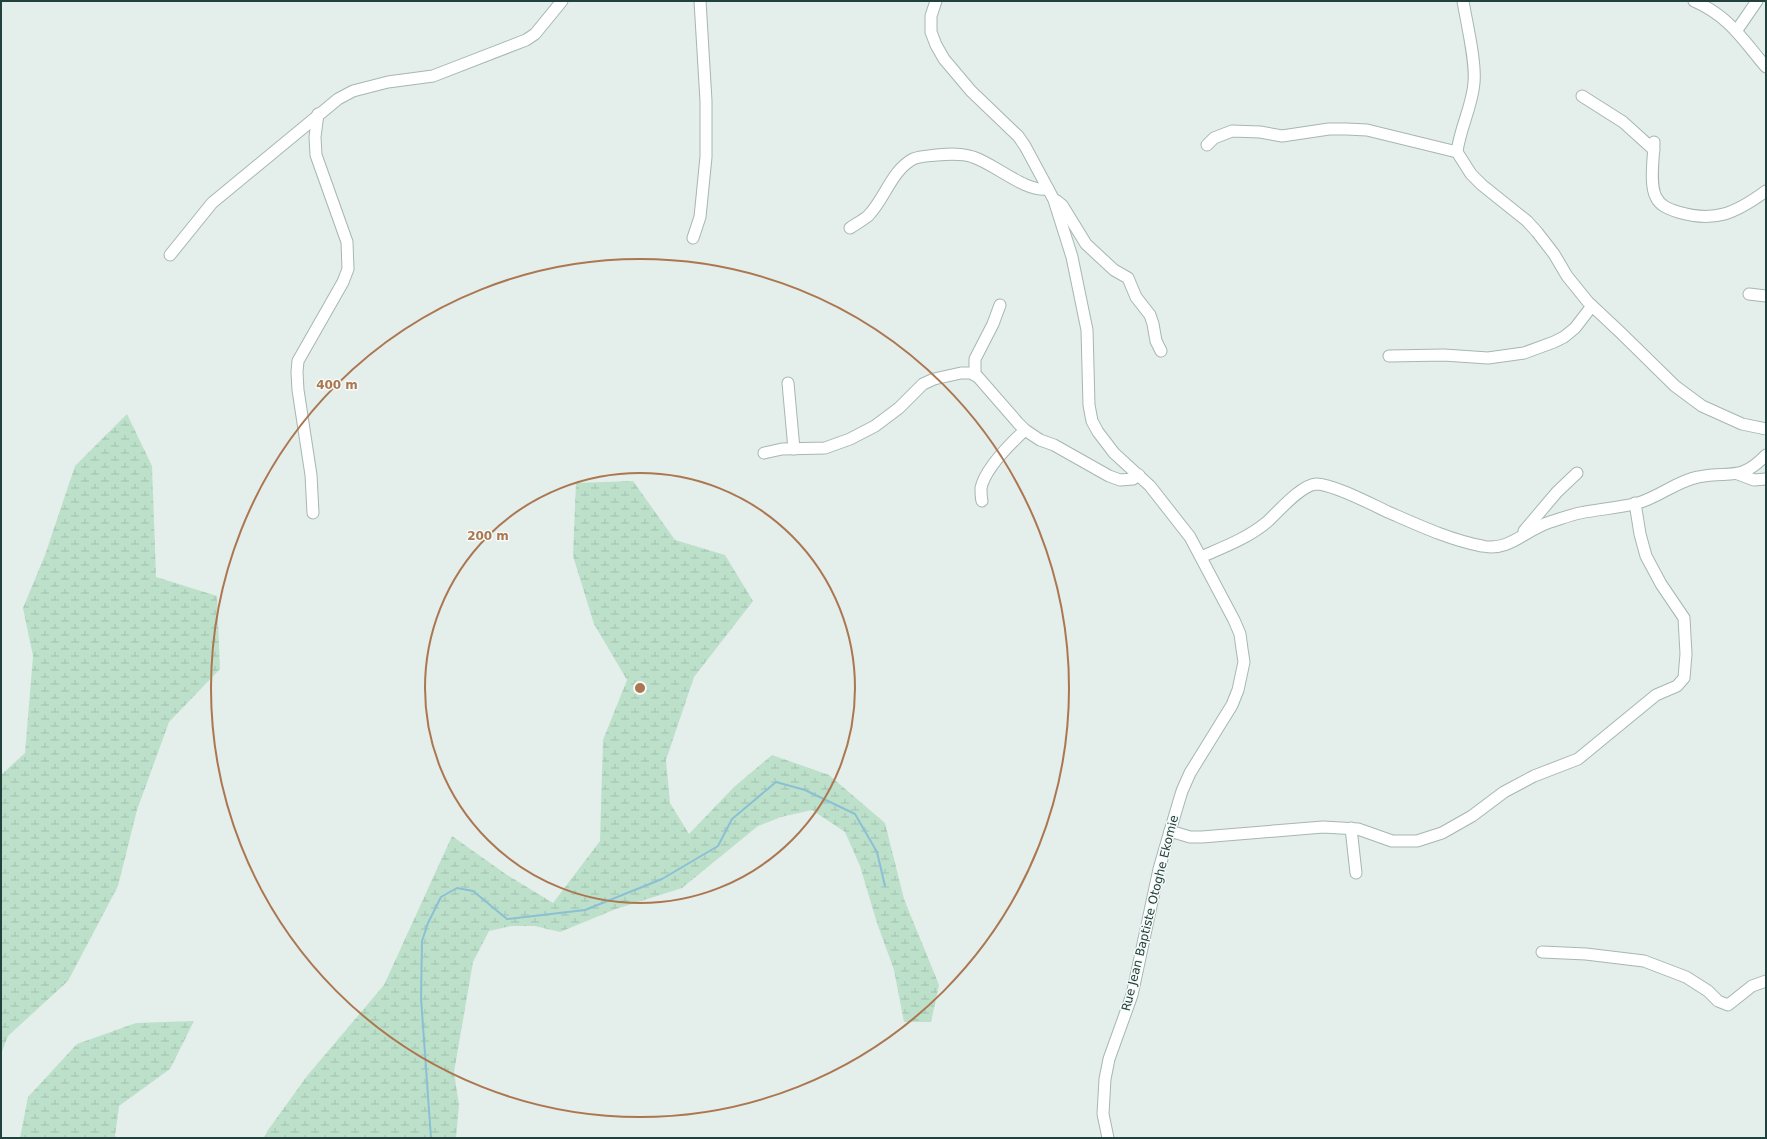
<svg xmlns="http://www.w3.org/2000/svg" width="1767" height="1139" font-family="'DejaVu Sans',sans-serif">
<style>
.wetland{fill:url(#wetland-marsh)}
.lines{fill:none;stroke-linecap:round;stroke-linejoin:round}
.stream{stroke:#8bc0d4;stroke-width:2}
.minor-casing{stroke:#a6b7b3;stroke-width:13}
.minor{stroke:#fff;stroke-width:11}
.ring{fill:none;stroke:#ac7750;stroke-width:2}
.labels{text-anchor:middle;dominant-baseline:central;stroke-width:3;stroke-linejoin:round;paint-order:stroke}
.street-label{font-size:12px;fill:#23413c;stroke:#f5faf8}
.centre{fill:#ac7750;stroke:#f5faf8;stroke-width:2}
.ring-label{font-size:12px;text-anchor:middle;font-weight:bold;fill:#ac7750;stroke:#f5faf8;stroke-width:3;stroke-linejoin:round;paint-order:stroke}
</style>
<defs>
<pattern id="wetland-marsh" width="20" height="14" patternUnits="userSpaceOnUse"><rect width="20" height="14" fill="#bde0cb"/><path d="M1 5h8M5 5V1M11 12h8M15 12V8" fill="none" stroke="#a2c1af"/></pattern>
</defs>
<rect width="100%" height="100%" fill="#e4eeeb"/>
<!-- wetland -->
<g class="wetland">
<path d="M 127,414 L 152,466 L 156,577 L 217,596 L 220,669 L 169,722 L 137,810 L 118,886 L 68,981 L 8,1036 L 1,1054 L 1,775 L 25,753 L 33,656 L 23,608 L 45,555 L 75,466 Z"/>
<path d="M 633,481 L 675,540 L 725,555 L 753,601 L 694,677 L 666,760 L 670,803 L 689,834 L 734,787 L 772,755 L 829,775 L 885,823 L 904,899 L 939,985 L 931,1022 L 904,1022 L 894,970 L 877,923 L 860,866 L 845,832 L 812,810 L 781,817 L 758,826 L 682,888 L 616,909 L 560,932 L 535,926 L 511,926 L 489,931 L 473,962 L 454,1072 L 459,1105 L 456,1138 L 264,1138 L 268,1130 L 307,1076 L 384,985 L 452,836 L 507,875 L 553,903 L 600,841 L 603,740 L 627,680 L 594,624 L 573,556 L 576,483 Z"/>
<path d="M 194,1021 L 170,1069 L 119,1106 L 115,1136 L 118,1138 L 20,1138 L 28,1097 L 77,1044 L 136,1023 Z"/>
</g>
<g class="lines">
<!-- stream -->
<path class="stream" d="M 431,1138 L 421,998 L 422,941 L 428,923 L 441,897 L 457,888 L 473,891 L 507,919 L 585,910 L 662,879 L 718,846 L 732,819 L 776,782 L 805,790 L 855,814 L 877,852 L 885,886"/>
<!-- minor casing -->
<g class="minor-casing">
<g id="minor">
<path d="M 936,1 L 931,16 L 931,32 L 936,45 L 944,59 L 971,91 L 1018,136 L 1025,146 L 1054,200 L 1072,257 L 1087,330 L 1089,405 L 1092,421 L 1098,432 L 1114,453 L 1150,486 L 1190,537 L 1234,620 L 1240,634 L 1242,649 L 1244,662 L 1238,690 L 1232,705 L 1190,773 L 1182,791 L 1170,831 L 1159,869 L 1132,995 L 1109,1059 L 1105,1079 L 1103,1114 L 1108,1138"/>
<path d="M 1463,1 C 1467,25 1476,61 1474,83 C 1472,107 1460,128 1457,152 L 1471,174 L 1482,185 L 1527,221 L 1537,232 L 1554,254 L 1567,276 L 1588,302 L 1621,333 L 1675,386 L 1702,406 L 1742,424 L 1766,429"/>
<path d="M 1694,1 C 1729,16 1743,40 1766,67"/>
<path d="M 1737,30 L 1757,1"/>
<path d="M 1582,96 L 1623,122 L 1654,150"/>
<path d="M 1654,142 C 1654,156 1649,184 1656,197 C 1660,206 1669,209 1678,212 C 1715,223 1736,213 1766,191"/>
<path d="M 1207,145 L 1214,138 L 1232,131 L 1260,132 L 1282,136 L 1329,129 L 1346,129 L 1367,130 L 1457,152"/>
<path d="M 1057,201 L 1062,205 L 1086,244 L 1114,270 L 1128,278 L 1136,297 L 1150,315 L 1153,324 L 1156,341 L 1161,351"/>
<path d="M 850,228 C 856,224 863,220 868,216 C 885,199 891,171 913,159 C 920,156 929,156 937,155 C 949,154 962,153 973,157 C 995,164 1026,193 1048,189"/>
<path d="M 693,238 L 700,217 L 706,157 L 706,101 L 700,1"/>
<path d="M 170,255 L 212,203 L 338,99 L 353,91 L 388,82 L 433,76 L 526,40 L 535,34 L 562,1"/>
<path d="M 1749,294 L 1766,296"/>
<path d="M 1389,356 L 1444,355 L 1488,358 L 1524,353 L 1554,342 L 1564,337 L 1575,328 L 1592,306"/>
<path d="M 975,375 L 975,359 L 993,324 L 1000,305"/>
<path d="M 788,383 L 794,449"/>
<path d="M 764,453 L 782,449 L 825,448 L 850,439 L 875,426 L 899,408 L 923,384 L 934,379 L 961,373 L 971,373 L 978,377 L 1018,423 L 1025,430 L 1040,440 L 1054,445 L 1109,476 L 1120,480 L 1133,479 L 1139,475"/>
<path d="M 1738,474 L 1754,480 L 1766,479"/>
<path d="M 982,501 C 981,497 981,492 981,488 C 985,469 1011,443 1025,430"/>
<path d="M 313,513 L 311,475 L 298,390 L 297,372 L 298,361 L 343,282 L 348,269 L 347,242 L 316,155 L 315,137 L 318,114"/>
<path d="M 1524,531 L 1557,492 L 1577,473"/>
<path d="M 1201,557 C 1224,547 1248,538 1267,522 C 1278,512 1301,485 1316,484 C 1333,484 1371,504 1388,512 C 1418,525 1450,540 1482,546 C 1509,552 1525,530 1550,522 C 1560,519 1570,515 1580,513 C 1599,509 1619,508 1638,503 C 1659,497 1677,481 1698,477 C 1730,470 1739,483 1766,455"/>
<path d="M 1351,828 L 1356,873"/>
<path d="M 1170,831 L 1190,837 L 1202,837 L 1323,827 L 1358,829 L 1392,841 L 1417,841 L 1442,833 L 1472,816 L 1504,792 L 1534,776 L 1578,759 L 1656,695 L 1677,686 L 1684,678 L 1686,654 L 1684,618 L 1661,584 L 1646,556 L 1640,534 L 1635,503"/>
<path d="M 1542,952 L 1586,954 L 1644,961 L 1686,977 L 1708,991 L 1718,1001 L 1728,1005 L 1752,986 L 1766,981"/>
</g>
</g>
<!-- minor -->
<use href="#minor" class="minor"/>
</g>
<!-- distance rings -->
<g class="ring">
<circle cx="640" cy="688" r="215"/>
<circle cx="640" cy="688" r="429"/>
</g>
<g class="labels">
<!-- street labels -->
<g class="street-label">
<text transform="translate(1150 913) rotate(-76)">Rue Jean Baptiste Otoghe Ekomie</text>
</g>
</g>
<circle cx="640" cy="688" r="6" class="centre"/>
<g class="ring-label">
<text x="337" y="389">400 m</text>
<text x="488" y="540">200 m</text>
</g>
<!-- border -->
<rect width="1767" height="1139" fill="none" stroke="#23413c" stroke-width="4"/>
</svg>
